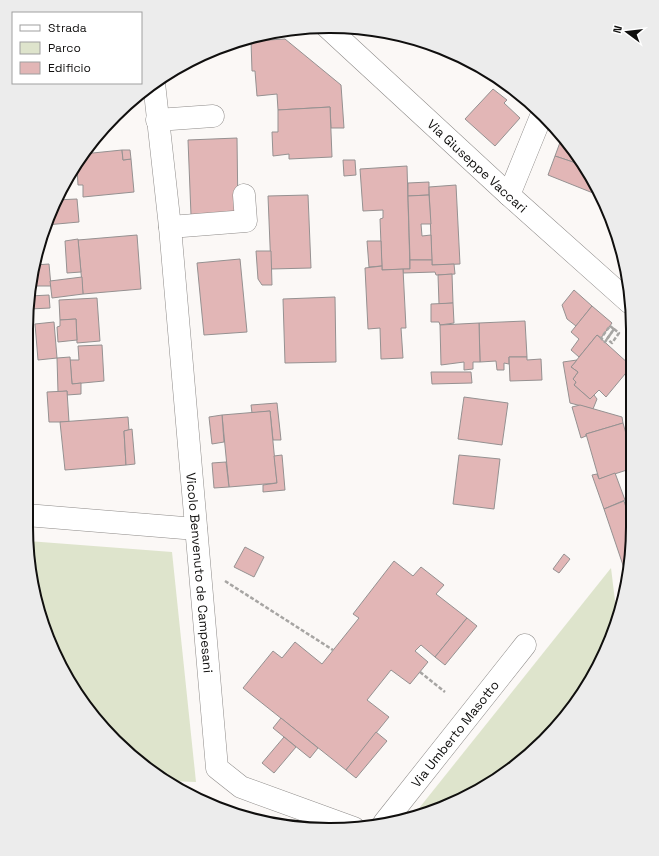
<svg xmlns="http://www.w3.org/2000/svg" width="659" height="856" font-family="'Space Grotesk',sans-serif">
<style>
.green{fill:#dee4cc}
.building{fill:#e2b6b6;stroke:#959191}
.lines{fill:none;stroke-linecap:round;stroke-linejoin:round}
.minor-casing{stroke:#8e8b89;stroke-width:23}
.major-casing{stroke:#8e8b89;stroke-width:23}
.path{stroke:#a7a5a3;stroke-width:2.5;stroke-dasharray:4 2;stroke-linecap:butt}
.minor{stroke:#fff;stroke-width:22}
.major{stroke:#fff;stroke-width:22}
.labels{text-anchor:middle;dominant-baseline:central;stroke-width:3;stroke-linejoin:round;paint-order:stroke}
.street-label{font-size:13px;fill:#100f0e;stroke:#fff}
.rim{fill:none;stroke:#100f0e;stroke-width:2}
</style>
<rect width="100%" height="100%" fill="#fbf8f6"/>
<!-- green -->
<g class="green">
<path d="M 28,541 L 172,552 L 196,782 L 167,781 L 115,741 L 67,678 L 36,605 Z"/>
<path d="M 611,568 L 617,617 L 610,642 L 582,695 L 544,741 L 498,779 L 427,814 L 412,817 Z"/>
</g>
<!-- building -->
<g class="building">
<path d="M 285,39 L 341,85 L 344,128 L 331,128 L 330,107 L 278,110 L 277,94 L 257,96 L 255,71 L 252,71 L 251,41 Z"/>
<path d="M 493,89 L 507,100 L 504,103 L 520,118 L 495,146 L 465,119 Z"/>
<path d="M 330,107 L 332,157 L 289,159 L 289,154 L 273,156 L 272,132 L 278,132 L 278,110 Z"/>
<path d="M 562,137 L 582,161 L 585,166 L 555,156 Z"/>
<path d="M 237,138 L 238,215 L 191,215 L 188,140 Z"/>
<path d="M 122,150 L 123,160 L 131,159 L 134,192 L 83,197 L 83,185 L 78,185 L 77,168 L 81,168 L 81,158 L 83,154 Z"/>
<path d="M 122,150 L 130,150 L 131,159 L 123,160 Z"/>
<path d="M 555,156 L 585,166 L 598,195 L 548,175 Z"/>
<path d="M 343,160 L 355,160 L 356,175 L 344,176 Z"/>
<path d="M 407,166 L 410,269 L 382,270 L 380,219 L 383,218 L 383,210 L 363,211 L 360,169 Z"/>
<path d="M 429,182 L 429,195 L 408,196 L 408,183 Z"/>
<path d="M 456,185 L 460,264 L 432,265 L 429,187 Z"/>
<path d="M 308,195 L 311,268 L 271,269 L 268,196 Z"/>
<path d="M 429,195 L 431,224 L 421,224 L 422,236 L 431,235 L 432,260 L 410,260 L 408,196 Z"/>
<path d="M 77,199 L 79,222 L 46,225 L 55,200 Z"/>
<path d="M 137,235 L 141,289 L 83,294 L 78,240 Z"/>
<path d="M 78,239 L 81,272 L 67,273 L 65,241 Z"/>
<path d="M 367,241 L 381,241 L 382,266 L 369,267 Z"/>
<path d="M 256,251 L 271,251 L 272,285 L 262,285 L 258,279 Z"/>
<path d="M 240,259 L 247,332 L 204,335 L 197,263 Z"/>
<path d="M 410,260 L 432,260 L 432,265 L 454,264 L 455,274 L 436,275 L 435,272 L 403,273 L 403,269 L 410,269 Z"/>
<path d="M 49,264 L 51,286 L 36,286 L 35,265 Z"/>
<path d="M 382,266 L 382,270 L 403,269 L 406,328 L 401,328 L 403,358 L 381,359 L 380,328 L 368,329 L 365,268 Z"/>
<path d="M 452,274 L 453,303 L 439,304 L 438,275 Z"/>
<path d="M 82,277 L 83,294 L 52,298 L 50,281 Z"/>
<path d="M 574,290 L 592,306 L 576,326 L 567,319 L 562,305 Z"/>
<path d="M 49,295 L 50,308 L 30,309 L 30,296 Z"/>
<path d="M 335,297 L 336,362 L 285,363 L 283,299 Z"/>
<path d="M 97,298 L 100,341 L 77,343 L 76,319 L 60,320 L 59,300 Z"/>
<path d="M 28,301 L 30,301 L 30,329 L 27,329 Z"/>
<path d="M 453,303 L 454,323 L 440,325 L 439,322 L 431,322 L 431,304 Z"/>
<path d="M 592,306 L 612,323 L 601,338 L 597,335 L 579,357 L 571,350 L 579,339 L 571,332 Z"/>
<path d="M 76,319 L 77,340 L 58,342 L 57,327 L 60,326 L 60,320 Z"/>
<path d="M 525,321 L 527,357 L 509,357 L 509,364 L 504,363 L 504,370 L 497,370 L 496,361 L 480,362 L 479,323 Z"/>
<path d="M 54,322 L 57,358 L 38,360 L 35,324 Z"/>
<path d="M 479,323 L 480,362 L 473,362 L 473,369 L 464,370 L 464,362 L 441,365 L 440,325 Z"/>
<path d="M 597,335 L 630,365 L 630,368 L 606,397 L 599,390 L 590,399 L 574,385 L 576,382 L 573,379 L 578,372 L 571,367 Z"/>
<path d="M 102,345 L 104,381 L 72,384 L 70,360 L 79,360 L 78,346 Z"/>
<path d="M 70,357 L 72,384 L 81,383 L 81,394 L 67,395 L 67,391 L 58,392 L 57,358 Z"/>
<path d="M 509,357 L 527,357 L 527,360 L 541,359 L 542,380 L 510,381 Z"/>
<path d="M 577,360 L 571,367 L 578,372 L 573,379 L 576,382 L 574,385 L 590,399 L 594,395 L 597,399 L 593,409 L 570,403 L 563,362 Z"/>
<path d="M 431,372 L 471,372 L 472,383 L 432,384 Z"/>
<path d="M 67,391 L 69,422 L 49,422 L 47,392 Z"/>
<path d="M 464,397 L 508,403 L 502,445 L 458,439 Z"/>
<path d="M 277,403 L 281,440 L 273,440 L 270,411 L 252,413 L 251,405 Z"/>
<path d="M 29,405 L 31,493 L 26,493 L 26,406 Z"/>
<path d="M 580,405 L 622,417 L 623,423 L 586,434 L 586,436 L 581,438 L 572,407 Z"/>
<path d="M 270,411 L 277,483 L 229,487 L 222,415 Z"/>
<path d="M 222,415 L 224,442 L 212,444 L 209,417 Z"/>
<path d="M 128,417 L 129,430 L 124,431 L 126,465 L 65,470 L 60,422 Z"/>
<path d="M 623,423 L 630,448 L 630,469 L 599,479 L 586,434 Z"/>
<path d="M 132,429 L 135,464 L 126,465 L 124,431 Z"/>
<path d="M 282,455 L 285,490 L 263,492 L 263,485 L 277,483 L 274,456 Z"/>
<path d="M 459,455 L 500,459 L 494,509 L 453,504 Z"/>
<path d="M 226,462 L 229,487 L 214,488 L 212,463 Z"/>
<path d="M 615,473 L 625,500 L 604,509 L 592,475 L 597,474 L 599,479 Z"/>
<path d="M 624,501 L 630,520 L 630,566 L 629,573 L 626,574 L 604,509 Z"/>
<path d="M 245,547 L 264,557 L 254,577 L 234,567 Z"/>
<path d="M 564,554 L 570,559 L 559,573 L 553,569 Z"/>
<path d="M 394,561 L 413,576 L 421,567 L 444,585 L 436,594 L 467,618 L 435,657 L 421,645 L 415,651 L 428,662 L 410,684 L 391,670 L 367,700 L 389,717 L 346,770 L 243,688 L 273,651 L 282,658 L 295,642 L 322,664 L 359,618 L 353,614 Z"/>
<path d="M 467,618 L 477,626 L 445,665 L 435,657 Z"/>
<path d="M 281,718 L 318,748 L 310,758 L 273,728 Z"/>
<path d="M 376,732 L 387,741 L 356,778 L 346,770 Z"/>
<path d="M 284,737 L 296,747 L 274,773 L 262,763 Z"/>
</g>
<g class="lines">
<!-- minor casing -->
<g class="minor-casing">
<g id="minor">
<path id="s1" d="M 154,83 L 170,227 L 217,768 L 241,787 L 354,828"/>
<path d="M 157,120 L 213,116"/>
<path d="M 509,195 L 542,114"/>
<path d="M 170,227 L 246,221 L 244,195"/>
<path d="M 26,515 L 196,529"/>
<path id="s2" d="M 384,823 L 525,645"/>
</g>
</g>
<!-- major casing -->
<g class="major-casing">
<g id="major">
<path id="s3" d="M 326,26 L 509,195 L 630,303"/>
</g>
</g>
<!-- path -->
<g class="path">
<path d="M 610,326 L 614,329 L 605,342 L 601,338 Z"/>
<path d="M 614,329 L 619,333 L 612,343 L 607,339 Z"/>
<path d="M 225,581 L 333,650"/>
<path d="M 420,672 L 445,692"/>
</g>
<!-- minor -->
<use href="#minor" class="minor"/>
<!-- major -->
<use href="#major" class="major"/>
</g>
<g class="labels">
<!-- street labels -->
<g class="street-label">
<text stroke="none"><textPath href="#s3" startOffset="206">Via Giuseppe Vaccari</textPath></text>
<text stroke="none"><textPath href="#s1" startOffset="492">Vicolo Benvenuto de Campesani</textPath></text>
<text stroke="none"><textPath href="#s2" startOffset="114">Via Umberto Masotto</textPath></text>
</g>
</g>
<!-- crop -->
<path d="M0 0H659V856H0ZM329 33H330A296 296 0 0 1 626 329V527A296 296 0 0 1 330 823H329A296 296 0 0 1 33 527V329A296 296 0 0 1 329 33Z" fill="#ececec" fill-rule="evenodd"/>
<path class="rim" d="M329 33H330A296 296 0 0 1 626 329V527A296 296 0 0 1 330 823H329A296 296 0 0 1 33 527V329A296 296 0 0 1 329 33Z"/>
<!-- legend -->
<rect x="12" y="12" width="130" height="72" fill="#ffffff" stroke="#9f9f9f"/>
<rect x="20" y="25" width="20" height="6" fill="#ffffff" stroke="#9f9f9f"/>
<text x="48" y="32" font-size="12" fill="#100f0e">Strada</text>
<rect x="20" y="42" width="20" height="12" fill="#dee4cc" stroke="#9f9f9f"/>
<text x="48" y="52" font-size="12" fill="#100f0e">Parco</text>
<rect x="20" y="62" width="20" height="12" fill="#e2b6b6" stroke="#9f9f9f"/>
<text x="48" y="72" font-size="12" fill="#100f0e">Edificio</text>
<!-- north arrow -->
<g transform="translate(627 32) rotate(285)" stroke="#ffffff" stroke-width="3" paint-order="stroke">
<path d="M0-3L7 15L0 10L-7 15Z" fill="#100f0e"/>
<text y="-6" font-size="11" font-weight="bold" text-anchor="middle" fill="#100f0e">N</text>
</g>
</svg>
